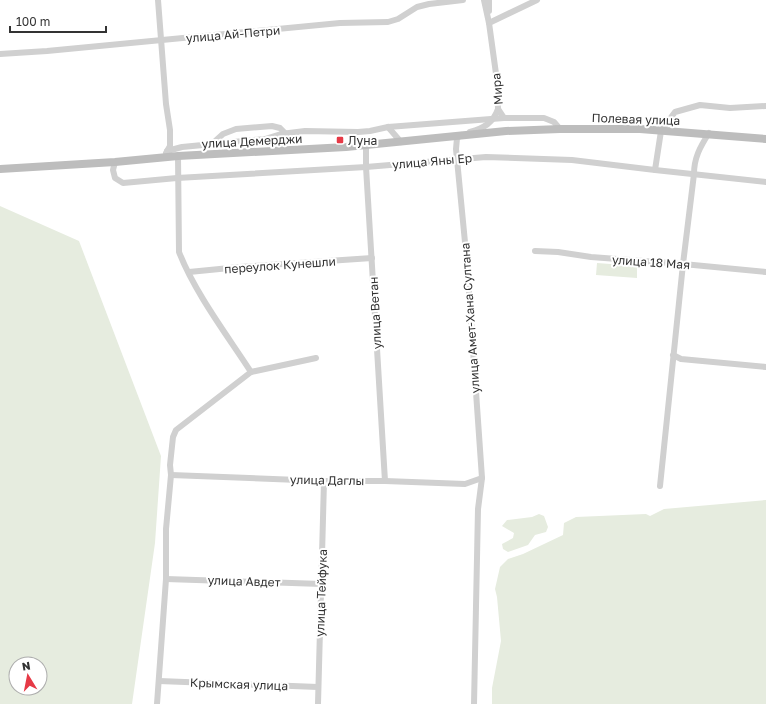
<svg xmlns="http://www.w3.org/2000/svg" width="766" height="704" font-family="'Golos Text',sans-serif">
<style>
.green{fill:#e6ecdf;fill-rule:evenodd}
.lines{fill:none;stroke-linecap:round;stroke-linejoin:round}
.minor{stroke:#d0d0d0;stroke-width:6}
.secondary{stroke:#bdbdbd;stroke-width:8}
.poi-dot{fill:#e63946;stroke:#fff;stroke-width:1.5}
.labels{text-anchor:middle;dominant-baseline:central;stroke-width:4;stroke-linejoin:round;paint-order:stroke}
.street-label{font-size:12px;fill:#333;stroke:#fff}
.poi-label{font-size:12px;fill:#333;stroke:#fff;text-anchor:start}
</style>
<rect width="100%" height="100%" fill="#fff"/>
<!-- green -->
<g class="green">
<path d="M 0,206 L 79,241 L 161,456 L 155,543 L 132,704 L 0,704 ZM 16,664 L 40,664 L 40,688 L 16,688 Z"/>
<path d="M 597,263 L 637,266 L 637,278 L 596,275 Z"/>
<path d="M 766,500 L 766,704 L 492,704 L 492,688 L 501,641 L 497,597 L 495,589 L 500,567 L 508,559 L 523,554 L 563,535 L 564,523 L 576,517 L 646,514 L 650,516 L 664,509 Z"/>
<path d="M 539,514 L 544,516 L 548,527 L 546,532 L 535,535 L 528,545 L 508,552 L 503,549 L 502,544 L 513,538 L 514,533 L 502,526 L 507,520 L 532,517 Z"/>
</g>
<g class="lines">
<!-- minor -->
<g class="minor">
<path d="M 158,0 L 166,104 L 170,130 L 170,146 L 166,153"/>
<path d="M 484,0 L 489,23 L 497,81 L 498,109 L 504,118 L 544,118 L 554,122 L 560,129"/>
<path d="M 489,0 L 489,11"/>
<path d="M 489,23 L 537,0"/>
<path d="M 0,54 L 47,51 L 340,23 L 388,22 L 398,19 L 417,7 L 429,4 L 463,0"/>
<path d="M 388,127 L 401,142"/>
<path d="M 470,132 C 484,128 493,123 498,109"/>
<path d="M 461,135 L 457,138 L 456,149 L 467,263 L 482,478 L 478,509 L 474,704"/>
<path d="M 212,144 L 223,134 L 236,129 L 272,126 L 280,128 L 285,133"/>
<path d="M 366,146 L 366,167 L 385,481"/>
<path d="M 167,151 L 182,147 L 265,139 L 281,134 L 305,131 L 358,132 L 370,131 L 388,127 L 504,118"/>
<path d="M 178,156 L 179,252 C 195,293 227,335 251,372"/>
<path d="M 115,162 L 113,170 L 115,178 L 123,183 L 177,178 L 366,167 L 486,157 L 572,160 L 655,170 L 766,182"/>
<path d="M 655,170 L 661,131 L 675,112 L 700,105 L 730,108 L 766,106"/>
<path d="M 535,251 L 558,252 L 591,257 L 683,264 L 766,272"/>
<path d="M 189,272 L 240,267 L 372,258"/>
<path d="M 673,355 L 681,359 L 766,367"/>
<path d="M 171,475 L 324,481 L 385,481 L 465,484 L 482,478"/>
<path d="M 660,486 L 683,264 L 694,174 C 694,158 700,147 709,133"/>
<path d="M 166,579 L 322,584"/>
<path d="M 159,681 L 318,687"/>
<path d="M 157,704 L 166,579 L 166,529 L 171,475 L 170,465 L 173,437 L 176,430 L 251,372 L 316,358"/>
<path d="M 318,704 L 324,481"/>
</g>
<!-- secondary -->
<path class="secondary" d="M 0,169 L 115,162 L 178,156 L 346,147 L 506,131 L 560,129 L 640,129 L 766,139"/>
</g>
<!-- markers -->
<rect class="poi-dot" x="336" y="136" width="8" height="8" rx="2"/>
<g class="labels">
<!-- street labels -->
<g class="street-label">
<text transform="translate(233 34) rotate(-5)">улица Ай-Петри</text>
<text transform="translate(497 89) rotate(-95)">Мира</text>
<text transform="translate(636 119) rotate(2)">Полевая улица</text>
<text transform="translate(252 141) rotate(-3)">улица Демерджи</text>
<text transform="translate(432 161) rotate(-5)">улица Яны Ер</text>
<text transform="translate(651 262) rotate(4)">улица 18 Мая</text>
<text transform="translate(280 265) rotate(-4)">переулок Кунешли</text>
<text transform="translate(375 313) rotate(-93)">улица Ветан</text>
<text transform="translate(470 318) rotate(-94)">улица Амет-Хана Султана</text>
<text transform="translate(327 480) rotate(1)">улица Даглы</text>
<text transform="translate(244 581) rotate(2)">улица Авдет</text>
<text transform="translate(321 593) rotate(-88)">улица Тейфука</text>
<text transform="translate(239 684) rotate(2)">Крымская улица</text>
</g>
<!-- poi labels -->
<g class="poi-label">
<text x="348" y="140">Луна</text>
</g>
</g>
<!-- north arrow -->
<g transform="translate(28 676) rotate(350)"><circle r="19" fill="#ffffff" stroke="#adadad"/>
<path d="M0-3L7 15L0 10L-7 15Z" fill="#e63946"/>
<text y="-6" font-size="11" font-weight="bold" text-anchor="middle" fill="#333333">N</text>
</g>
<!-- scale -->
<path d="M10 26v6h96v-6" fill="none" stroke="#333333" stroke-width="2"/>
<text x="16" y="26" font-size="12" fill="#333333" stroke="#ffffff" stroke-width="3" paint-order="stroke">100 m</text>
</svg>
